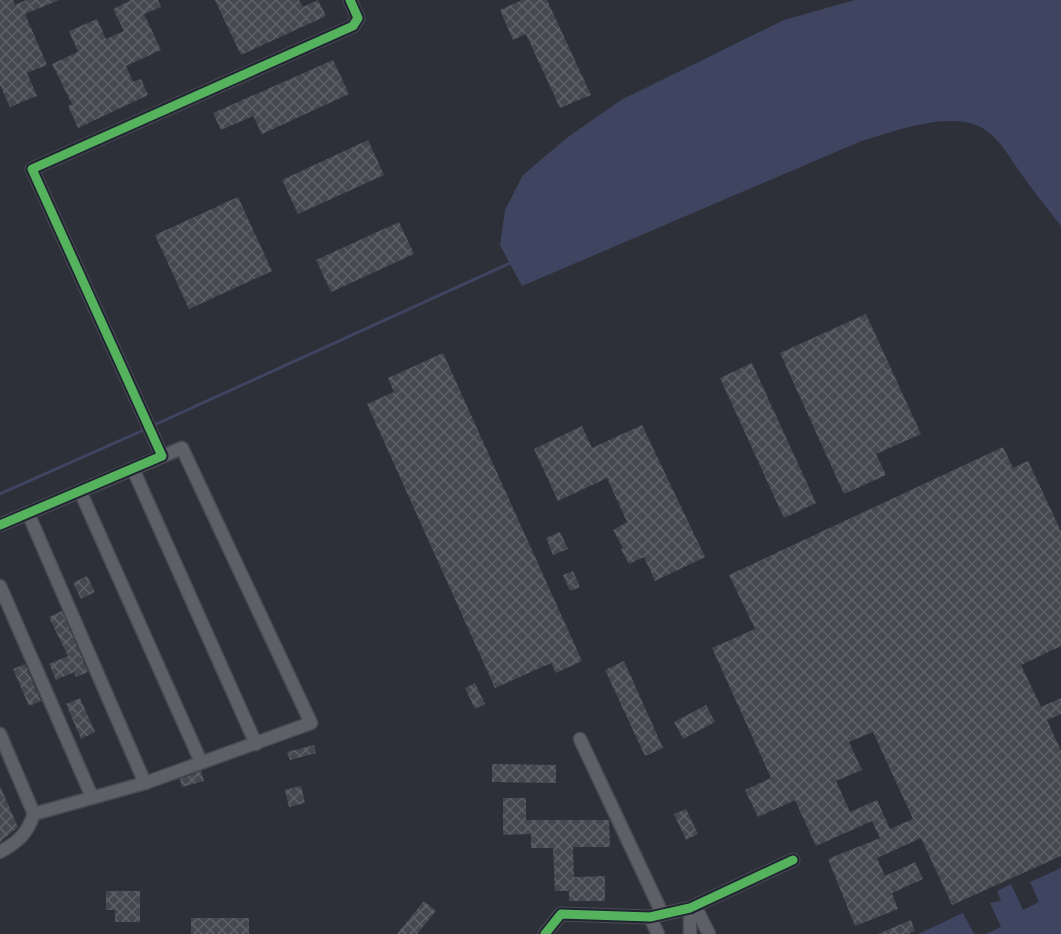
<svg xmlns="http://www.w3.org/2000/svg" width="1061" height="934" font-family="'Open Sans',sans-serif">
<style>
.water{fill:#3f4561}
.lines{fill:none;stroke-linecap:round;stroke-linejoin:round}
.stream{stroke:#3f4561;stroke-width:3}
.building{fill:url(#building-cross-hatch);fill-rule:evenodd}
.minor-casing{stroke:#4a4b52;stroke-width:15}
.minor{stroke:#5e5f67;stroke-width:12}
.cycleway-casing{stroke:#212433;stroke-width:13}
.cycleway{stroke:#56b35d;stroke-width:9}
</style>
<defs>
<pattern id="building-cross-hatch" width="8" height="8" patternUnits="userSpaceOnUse" patternTransform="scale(1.5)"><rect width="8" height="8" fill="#464850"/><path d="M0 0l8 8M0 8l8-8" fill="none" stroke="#5f6068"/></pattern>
</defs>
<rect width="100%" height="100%" fill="#2e3039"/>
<!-- water -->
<g class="water">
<path d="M 855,0 L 1061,0 L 1061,226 C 1048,209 1034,192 1022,175 C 1011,160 1000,139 984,129 C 952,109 892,132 859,142 L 522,286 L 500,245 L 505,210 L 523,175 L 568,137 L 621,100 L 784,20 Z"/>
<path d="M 1061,868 L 1061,934 L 986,934 L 1001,927 L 990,903 L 1001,901 L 997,891 L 1011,884 L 1023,910 L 1039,902 L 1030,882 Z"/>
<path d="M 963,913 L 974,934 L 918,934 Z"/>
</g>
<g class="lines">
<!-- stream -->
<g class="stream">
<path d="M 152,426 L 510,263"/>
<path d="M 0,494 L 146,429"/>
</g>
</g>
<!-- building -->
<g class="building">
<path d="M 0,0 L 13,0 L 15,5 L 26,0 L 59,0 L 25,14 L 47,65 L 27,73 L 37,96 L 10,107 L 0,85 Z"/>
<path d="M 131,0 L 158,0 L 161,7 L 144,14 L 161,50 L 126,66 L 133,82 L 141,79 L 148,95 L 78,128 L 68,106 L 72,104 L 52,64 L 78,52 L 69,31 L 97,19 L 106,39 L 124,31 L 113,9 Z"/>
<path d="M 215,0 L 299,0 L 303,7 L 318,0 L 326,16 L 241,55 Z"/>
<path d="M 522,0 L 547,0 L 591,95 L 560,108 L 526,34 L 513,40 L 500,10 Z"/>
<path d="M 333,60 L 349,94 L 262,134 L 253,116 L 221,130 L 213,113 Z"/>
<path d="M 368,140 L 384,175 L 298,214 L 282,180 Z"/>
<path d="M 238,197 L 272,271 L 189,309 L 155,235 Z"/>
<path d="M 399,222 L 414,254 L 331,292 L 316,260 Z"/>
<path d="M 866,314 L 921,434 L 876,454 L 886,475 L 844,494 L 780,353 Z"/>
<path d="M 443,353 L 582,661 L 556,673 L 551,663 L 495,688 L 367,404 L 394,392 L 388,378 Z"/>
<path d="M 752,363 L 816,503 L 784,518 L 720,378 Z"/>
<path d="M 642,425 L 705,557 L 655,581 L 644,557 L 629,564 L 621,549 L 623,548 L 613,530 L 627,522 L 607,478 L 558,501 L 534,449 L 582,426 L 592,448 Z"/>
<path d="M 1003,447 L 1013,468 L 1028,461 L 1061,531 L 1061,646 L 1021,665 L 1041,707 L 1061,698 L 1061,714 L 1047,720 L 1061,751 L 1061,856 L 952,905 L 921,838 L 877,858 L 885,876 L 915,862 L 923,879 L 892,893 L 898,909 L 855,926 L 828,859 L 880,838 L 872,821 L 816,846 L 795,800 L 758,817 L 745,790 L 771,778 L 712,648 L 755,629 L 729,575 ZM 873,732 L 913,819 L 890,829 L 877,800 L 850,812 L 836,781 L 862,770 L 849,742 Z"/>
<path d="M 560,532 L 568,549 L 553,555 L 546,538 Z"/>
<path d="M 573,571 L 580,587 L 570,591 L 563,575 Z"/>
<path d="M 87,576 L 95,592 L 81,599 L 73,583 Z"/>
<path d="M 62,611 L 88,672 L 76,677 L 74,672 L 56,680 L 49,664 L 68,656 L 49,617 Z"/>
<path d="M 624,661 L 663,748 L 645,756 L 605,670 Z"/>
<path d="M 25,664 L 41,701 L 29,706 L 13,669 Z"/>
<path d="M 475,683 L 485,704 L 475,709 L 465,688 Z"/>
<path d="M 80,698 L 95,732 L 81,739 L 66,704 Z"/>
<path d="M 706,705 L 715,722 L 683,739 L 674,722 Z"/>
<path d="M 314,745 L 316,753 L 290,760 L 287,752 Z"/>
<path d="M 492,764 L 556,765 L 556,783 L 492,782 Z"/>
<path d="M 201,771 L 204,781 L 182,787 L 180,779 Z"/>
<path d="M 0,786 L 18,827 L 0,842 Z"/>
<path d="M 301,786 L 305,803 L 289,807 L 285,790 Z"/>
<path d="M 503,798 L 526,798 L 526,820 L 609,820 L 610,847 L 573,847 L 574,877 L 605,876 L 605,901 L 569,901 L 569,891 L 555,891 L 553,848 L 531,848 L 531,834 L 503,835 Z"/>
<path d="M 686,809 L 698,834 L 686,840 L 674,814 Z"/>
<path d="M 106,891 L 140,891 L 140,922 L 115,922 L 115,910 L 106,910 Z"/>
<path d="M 424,901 L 436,911 L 417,934 L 397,934 Z"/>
<rect x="191" y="918" width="58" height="16"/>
<path d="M 911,920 L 915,931 L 908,934 L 878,934 Z"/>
</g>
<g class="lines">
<!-- minor casing -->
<g class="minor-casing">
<g id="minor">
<path d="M 162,456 L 32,169 L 353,26 L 358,18 L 350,0"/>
<path d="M 133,469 L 256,744"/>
<path d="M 80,491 L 201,762"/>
<path d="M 28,513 L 145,783"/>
<path d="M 0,525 L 182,448 L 311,723 L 145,783 L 34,814"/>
<path d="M 0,586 L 92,797"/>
<path d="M 0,734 L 34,814 C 27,834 18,842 0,852"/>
<path d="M 580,739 L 662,913"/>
<path d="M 695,906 L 709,934"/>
<path d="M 690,908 L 690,934"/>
<path d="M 650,917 L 658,934"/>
<path d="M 545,934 L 561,914 L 650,917 L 690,908 L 793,860"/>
</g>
</g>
<!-- minor -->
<use href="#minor" class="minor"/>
<!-- cycleway casing -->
<g class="cycleway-casing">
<g id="cycleway">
<path d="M 0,525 L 162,456 L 32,169 L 353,26 L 358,18 L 350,0"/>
<path d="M 545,934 L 561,914 L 650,917 L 690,908 L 793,860"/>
</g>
</g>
<!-- cycleway -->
<use href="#cycleway" class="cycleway"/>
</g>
</svg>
